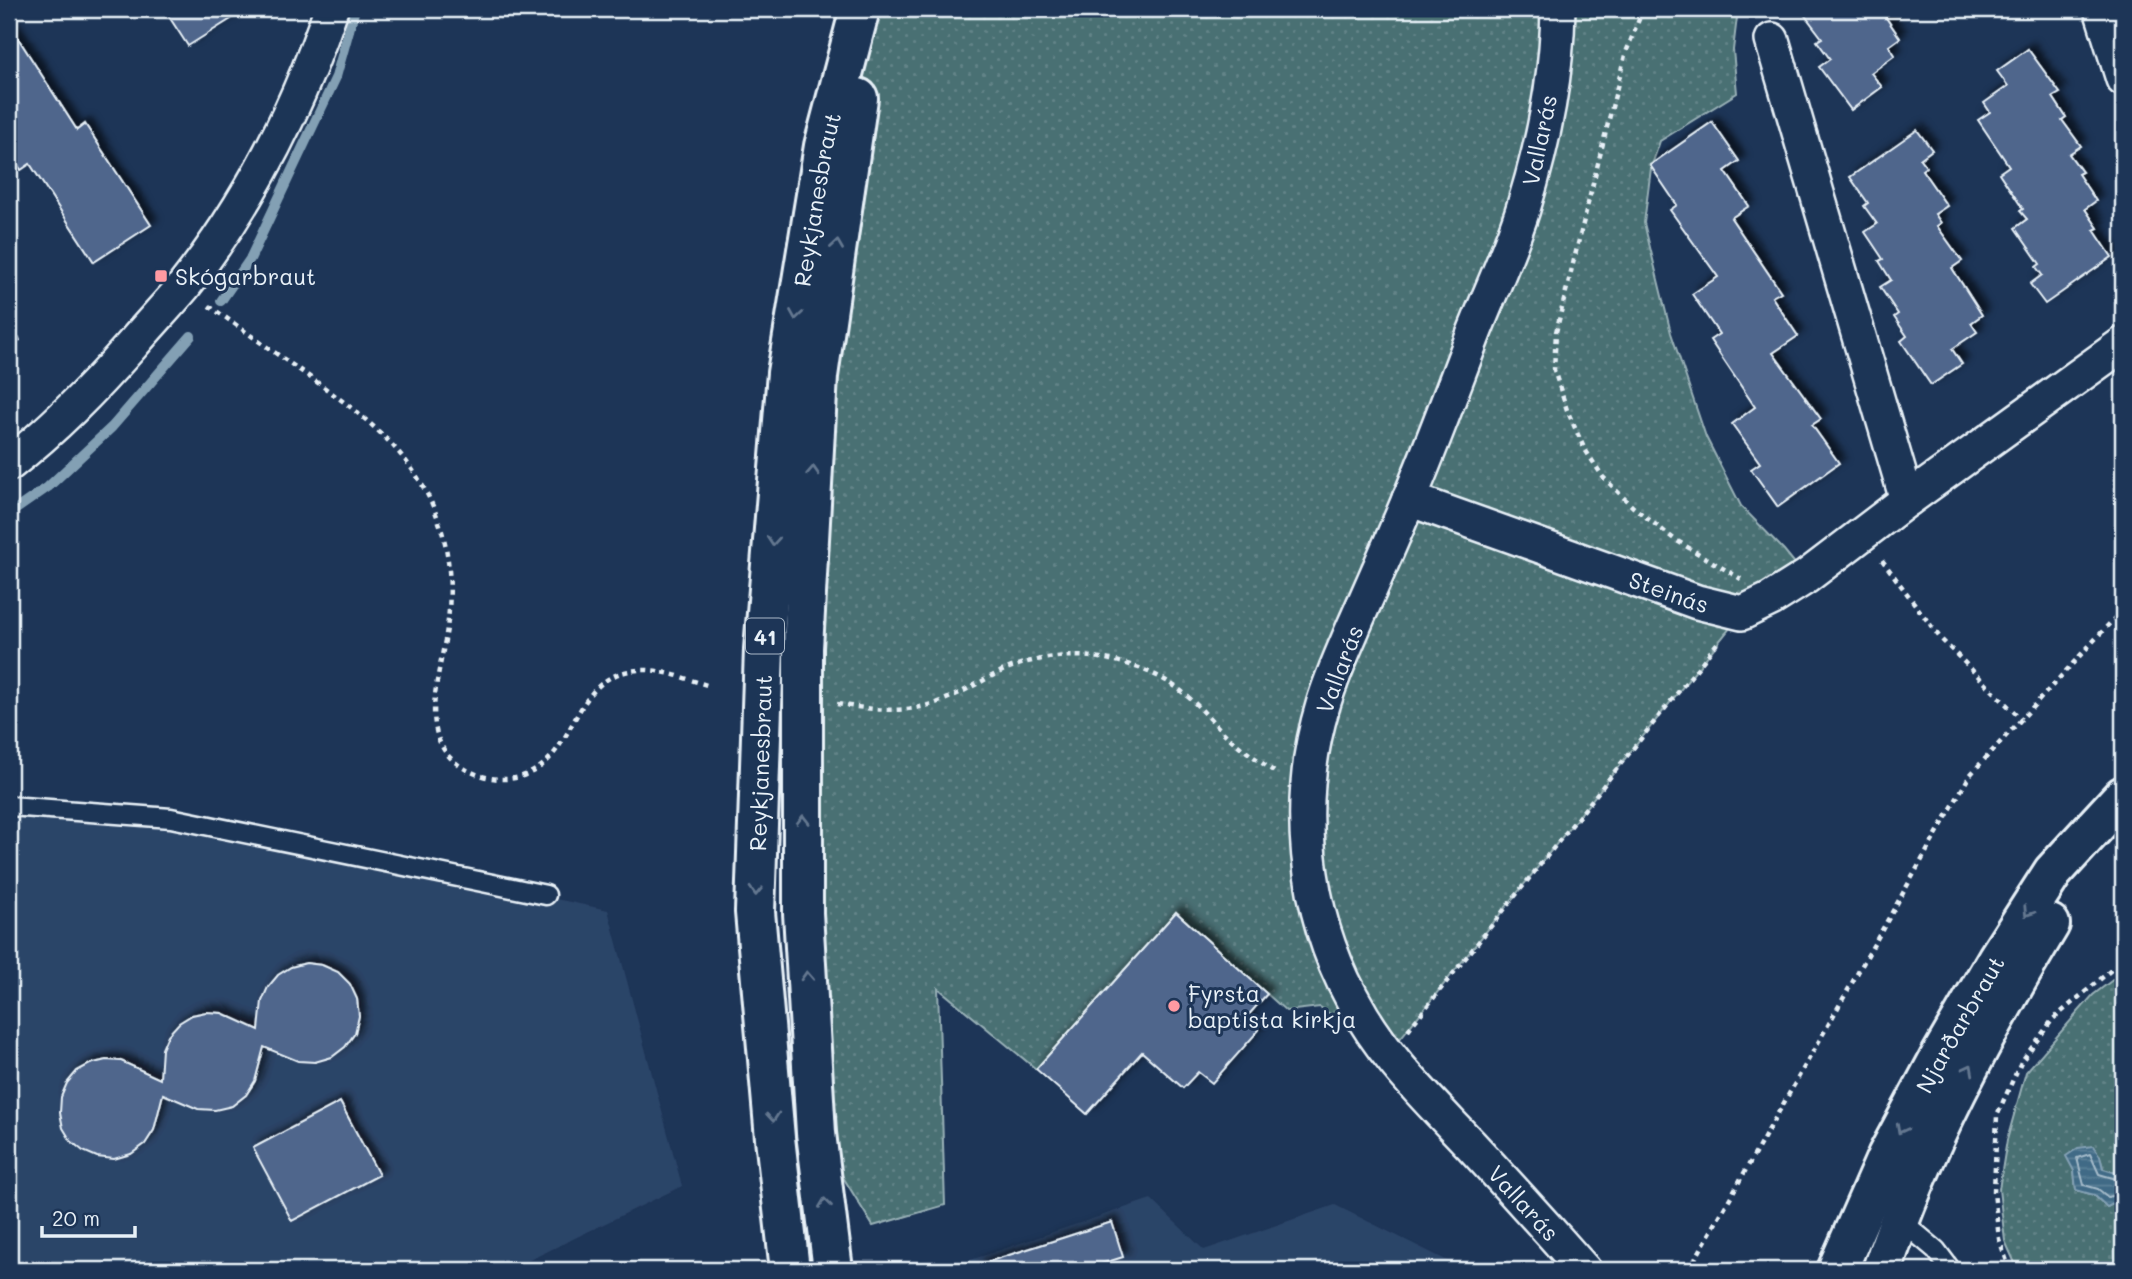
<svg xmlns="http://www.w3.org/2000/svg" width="2132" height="1279" font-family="Mali,sans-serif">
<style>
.built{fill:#2c4467}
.green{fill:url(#green-dots);stroke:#98b0b6;stroke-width:2}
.water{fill:url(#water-rules);stroke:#83a0b4;stroke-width:2}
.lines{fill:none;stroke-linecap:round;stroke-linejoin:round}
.shore{stroke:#a5bbca;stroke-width:2}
.stream{stroke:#83a0b4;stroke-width:10}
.building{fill:#4f668c;stroke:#e8f1f8;stroke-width:2;filter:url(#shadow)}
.service-casing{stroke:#e8f1f8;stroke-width:23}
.minor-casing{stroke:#e8f1f8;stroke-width:38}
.secondary-casing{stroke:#e8f1f8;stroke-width:44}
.trunk-casing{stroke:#e8f1f8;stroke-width:44}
.path{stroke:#e8f1f8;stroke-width:4.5;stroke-dasharray:5 5;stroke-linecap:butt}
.service{stroke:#1d3557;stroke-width:18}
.minor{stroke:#1d3557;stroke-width:33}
.secondary{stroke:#1d3557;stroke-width:38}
.trunk{stroke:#1d3557;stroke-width:38}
.oneway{stroke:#64778f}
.poi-dot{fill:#ff9aa2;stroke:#1d3557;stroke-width:2.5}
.labels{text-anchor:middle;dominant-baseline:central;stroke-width:6;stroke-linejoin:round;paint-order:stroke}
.shield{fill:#1d3557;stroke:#abb9c8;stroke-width:2}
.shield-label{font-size:21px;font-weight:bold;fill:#e8f1f8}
.street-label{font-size:23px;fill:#e8f1f8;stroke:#1d3557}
.poi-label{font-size:23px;fill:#e8f1f8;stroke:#1d3557;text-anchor:start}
</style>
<defs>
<pattern id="green-dots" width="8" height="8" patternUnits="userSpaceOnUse" patternTransform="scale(1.75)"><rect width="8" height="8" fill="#496f73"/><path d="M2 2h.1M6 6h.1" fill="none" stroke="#638488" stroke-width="1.8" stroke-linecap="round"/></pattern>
<pattern id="water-rules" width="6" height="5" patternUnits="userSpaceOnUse" patternTransform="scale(1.75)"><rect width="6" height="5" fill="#406a86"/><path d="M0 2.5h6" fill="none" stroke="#5c8098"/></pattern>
<filter id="shadow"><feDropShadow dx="6" dy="-6" stdDeviation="3.5" flood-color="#0009"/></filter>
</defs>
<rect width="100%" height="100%" fill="#1d3557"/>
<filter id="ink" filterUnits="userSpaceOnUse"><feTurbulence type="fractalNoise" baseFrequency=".0143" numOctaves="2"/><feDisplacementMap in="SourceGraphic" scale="14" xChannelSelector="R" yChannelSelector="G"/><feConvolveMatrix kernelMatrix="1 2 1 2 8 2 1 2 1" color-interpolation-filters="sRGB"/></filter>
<g filter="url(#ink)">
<!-- built -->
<g class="built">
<path d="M 9,806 L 171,818 L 608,910 L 682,1186 L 509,1270 L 9,1270 Z"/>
<path d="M 1151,1199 L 1204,1250 L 1335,1205 L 1466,1270 L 941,1270 Z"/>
</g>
<!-- green -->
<g class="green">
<path d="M 871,9 L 1738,9 L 1733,50 L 1737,93 L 1660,141 L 1651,168 L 1644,223 L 1671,333 L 1706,437 L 1741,506 L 1784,550 L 1806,577 L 1742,613 L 1387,1055 L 1320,1007 L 1286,1011 L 1176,912 L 1036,1069 L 938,988 L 945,1205 L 873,1226 L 816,1133 L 821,376 Z"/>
<path d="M 2123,972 L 2123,1175 L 2103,1169 L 2100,1156 L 2074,1170 L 2076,1190 L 2094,1195 L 2107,1207 L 2123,1199 L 2123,1270 L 2018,1270 L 2005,1241 L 1999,1189 L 2007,1140 L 2026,1072 L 2093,995 Z"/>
</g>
<!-- water -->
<path class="water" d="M 2093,1146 L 2100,1156 L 2103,1169 L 2123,1175 L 2123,1199 L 2107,1207 L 2094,1195 L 2076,1190 L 2074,1171 L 2066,1156 L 2078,1148 Z"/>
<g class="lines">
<!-- shore -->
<path class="shore" d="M 2123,1181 L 2099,1174 L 2090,1154 L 2077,1158 L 2084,1185 L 2098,1189 L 2108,1197 L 2123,1193"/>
<!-- stream -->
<g class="stream">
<path d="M 221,301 L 250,259 L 336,77 L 355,9"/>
<path d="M 9,514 L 48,487 L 112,427 L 191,336"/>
</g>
</g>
<!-- building -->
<g class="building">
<path d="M 164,9 L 247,9 L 188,46 Z"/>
<path d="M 1800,9 L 1880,9 L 1900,38 L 1889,46 L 1895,55 L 1871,73 L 1882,87 L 1851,110 L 1819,67 L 1830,59 L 1817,41 L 1822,38 Z"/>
<path d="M 9,24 L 77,130 L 85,124 L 151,225 L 94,262 L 30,164 L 21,170 L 9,151 Z"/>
<path d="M 2028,49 L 2060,93 L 2053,97 L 2066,117 L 2062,120 L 2081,146 L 2069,154 L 2082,172 L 2078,174 L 2096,201 L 2085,209 L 2098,228 L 2094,230 L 2112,257 L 2045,304 L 2030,284 L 2042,275 L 2036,267 L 2040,264 L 2015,228 L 2027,219 L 2020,211 L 2023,209 L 1999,173 L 2009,166 L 1978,120 L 1990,112 L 1984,103 L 2008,86 L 1997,71 Z"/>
<path d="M 1712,122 L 1739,161 L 1725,171 L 1749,206 L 1731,218 L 1781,292 L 1772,297 L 1798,336 L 1773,353 L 1821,419 L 1812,425 L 1839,463 L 1778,507 L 1751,469 L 1760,463 L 1732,424 L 1755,407 L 1710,340 L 1719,334 L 1692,294 L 1718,277 L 1670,210 L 1677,205 L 1650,165 Z"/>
<path d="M 1917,130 L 1932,150 L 1920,159 L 1926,167 L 1922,170 L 1947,206 L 1935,214 L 1941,223 L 1937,226 L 1962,261 L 1952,268 L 1982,315 L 1971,323 L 1977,332 L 1952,349 L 1962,364 L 1931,385 L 1901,341 L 1907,336 L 1894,317 L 1898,314 L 1880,287 L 1891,280 L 1879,261 L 1883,259 L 1865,232 L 1877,224 L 1864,206 L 1868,203 L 1850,177 Z"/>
<path d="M 1176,912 L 1267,994 L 1245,1019 L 1259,1030 L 1212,1083 L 1198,1072 L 1183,1088 L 1142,1052 L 1087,1114 L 1036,1069 Z"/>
<path d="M 306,963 L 322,965 L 338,972 L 350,984 L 357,999 L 359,1016 L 355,1033 L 345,1047 L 332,1057 L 315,1062 L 298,1061 L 264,1047 L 255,1081 L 246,1095 L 232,1106 L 215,1110 L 198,1109 L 163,1094 L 154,1130 L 145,1144 L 131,1154 L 114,1159 L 97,1157 L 83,1151 L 71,1141 L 63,1128 L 60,1113 L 61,1097 L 67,1083 L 77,1071 L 90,1064 L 106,1060 L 121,1061 L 160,1079 L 162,1049 L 168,1035 L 179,1023 L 192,1015 L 206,1012 L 222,1013 L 259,1030 L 262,1001 L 268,987 L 278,975 L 291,967 Z"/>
<path d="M 340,1102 L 379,1175 L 292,1221 L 253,1148 Z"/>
<path d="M 1112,1222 L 1123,1257 L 1082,1270 L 979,1270 L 978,1265 Z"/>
</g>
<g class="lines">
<!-- service casing -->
<g class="service-casing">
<g id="service">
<path d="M 9,806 L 171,818 L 546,895"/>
<path d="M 1899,1219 L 1936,1250 L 1951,1270"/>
</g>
</g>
<!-- minor casing -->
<g class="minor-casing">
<g id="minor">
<path id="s1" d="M 1558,9 C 1557,76 1543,145 1523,209 C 1510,251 1490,292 1474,333 C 1452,390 1431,448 1407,504 C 1390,545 1372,585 1354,626 C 1343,652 1331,678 1323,705 C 1294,800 1304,910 1352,998 C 1383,1057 1426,1097 1471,1145 C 1509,1186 1547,1228 1584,1270"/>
<path d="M 2101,9 L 2123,79"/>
<path d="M 1772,40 L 1907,500"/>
<path d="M 9,464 C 55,428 92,390 131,346 C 148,326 167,306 184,286 C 249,204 298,107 331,9"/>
<path id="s2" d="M 1409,499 L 1697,602 L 1742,613 L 1771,599 L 1806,577 L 1907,500 L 2123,344"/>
</g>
</g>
<!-- secondary casing -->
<g class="secondary-casing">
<g id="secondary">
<path id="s3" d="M 1837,1270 L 1887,1156 L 1940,1057 L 1997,959 L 2053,872 L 2123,796"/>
<path d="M 1882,1270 C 1922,1148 1984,1034 2050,924"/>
</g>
</g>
<!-- trunk casing -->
<g class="trunk-casing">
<g id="trunk">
<path id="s4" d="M 790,1270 L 775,1138 L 755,912 L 764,649 L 787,373 L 824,146 L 860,9"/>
<path d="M 833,1270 L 816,1133 L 803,913 L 803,648 L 818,376 L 858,98"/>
</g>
</g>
<!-- path -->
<g class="path">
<path d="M 1643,9 L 1625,55 L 1556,332 L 1554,370 L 1567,410 L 1584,448 L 1603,477 L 1633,507 L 1674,539 L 1741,579"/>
<path d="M 209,306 C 241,328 272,351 304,373 C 369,419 426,461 445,543 C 451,571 451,600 447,628 C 440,679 409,751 479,775 C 491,779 503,780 515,778 C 581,764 566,673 640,670 C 662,669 686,679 707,685"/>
<path d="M 9,308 L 19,342"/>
<path d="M 1882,560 L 1941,639 L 2021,719"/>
<path d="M 837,704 C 869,709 900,714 932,704 C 959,696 983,679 1009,668 C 1059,649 1115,653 1163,679 C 1185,691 1201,709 1218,727 C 1235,745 1257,759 1276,773"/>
<path d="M 1408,1030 L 1719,641"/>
<path d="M 1689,1270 L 1970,775 L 2123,609"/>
<path d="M 1991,1270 L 2008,1263"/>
<path d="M 2010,1270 L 1999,1239 L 1994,1192 L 1997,1115 L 2021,1062 L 2053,1019 L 2123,960"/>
</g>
<!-- service -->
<use href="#service" class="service"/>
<!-- minor -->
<use href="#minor" class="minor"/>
<!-- secondary -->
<use href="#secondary" class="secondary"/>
<!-- trunk -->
<use href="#trunk" class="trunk"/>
</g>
<!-- one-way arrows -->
<defs><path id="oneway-chevron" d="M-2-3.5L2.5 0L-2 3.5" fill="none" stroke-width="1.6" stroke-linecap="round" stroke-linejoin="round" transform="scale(1.75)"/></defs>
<g class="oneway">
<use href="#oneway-chevron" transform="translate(837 245) rotate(-82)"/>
<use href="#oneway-chevron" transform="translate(796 315) rotate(99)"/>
<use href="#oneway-chevron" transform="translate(813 471) rotate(-87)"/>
<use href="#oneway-chevron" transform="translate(773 541) rotate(95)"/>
<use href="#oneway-chevron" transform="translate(803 820) rotate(-90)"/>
<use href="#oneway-chevron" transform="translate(756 891) rotate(92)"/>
<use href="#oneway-chevron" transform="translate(2028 912) rotate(123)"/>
<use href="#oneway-chevron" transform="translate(807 976) rotate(-93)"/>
<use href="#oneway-chevron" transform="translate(1969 1069) rotate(-62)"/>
<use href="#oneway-chevron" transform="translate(773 1117) rotate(85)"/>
<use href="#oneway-chevron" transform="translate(1901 1129) rotate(118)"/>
<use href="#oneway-chevron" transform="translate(825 1203) rotate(-97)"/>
</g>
</g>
<!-- markers -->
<g class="poi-dot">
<rect x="154" y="269" width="14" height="14" rx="3.5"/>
<circle cx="1174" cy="1006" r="7"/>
</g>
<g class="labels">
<!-- shield labels -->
<rect class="shield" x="746" y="618.5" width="38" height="35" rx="5"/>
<g class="shield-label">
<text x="765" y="636">41</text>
</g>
<!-- street labels -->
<g class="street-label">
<text transform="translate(1539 140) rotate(-78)">Vallarás</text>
<text stroke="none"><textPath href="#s4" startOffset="1076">Reykjanesbraut</textPath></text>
<text stroke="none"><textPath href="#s2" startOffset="276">Steinás</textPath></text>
<text transform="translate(1339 669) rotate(-69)">Vallarás</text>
<text stroke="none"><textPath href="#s4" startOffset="509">Reykjanesbraut</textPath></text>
<text stroke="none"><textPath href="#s3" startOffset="275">Njarðarbraut</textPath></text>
<text stroke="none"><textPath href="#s1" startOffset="1309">Vallarás</textPath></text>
</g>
<!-- poi labels -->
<g class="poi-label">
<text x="175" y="276">Skógarbraut</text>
<text x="1188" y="993">Fyrsta<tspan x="1188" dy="26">baptista kirkja</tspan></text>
</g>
</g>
<!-- margin -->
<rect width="2132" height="1279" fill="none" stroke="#1d3557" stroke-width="35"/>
<rect x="18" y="18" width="2097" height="1244" fill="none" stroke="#e8f1f8" stroke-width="2.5" filter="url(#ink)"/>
<!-- scale -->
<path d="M42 1226v10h93v-10" fill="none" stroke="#e8f1f8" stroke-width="3.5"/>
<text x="52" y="1226" font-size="21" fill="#e8f1f8" stroke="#1d3557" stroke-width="5" paint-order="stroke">20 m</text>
</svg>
